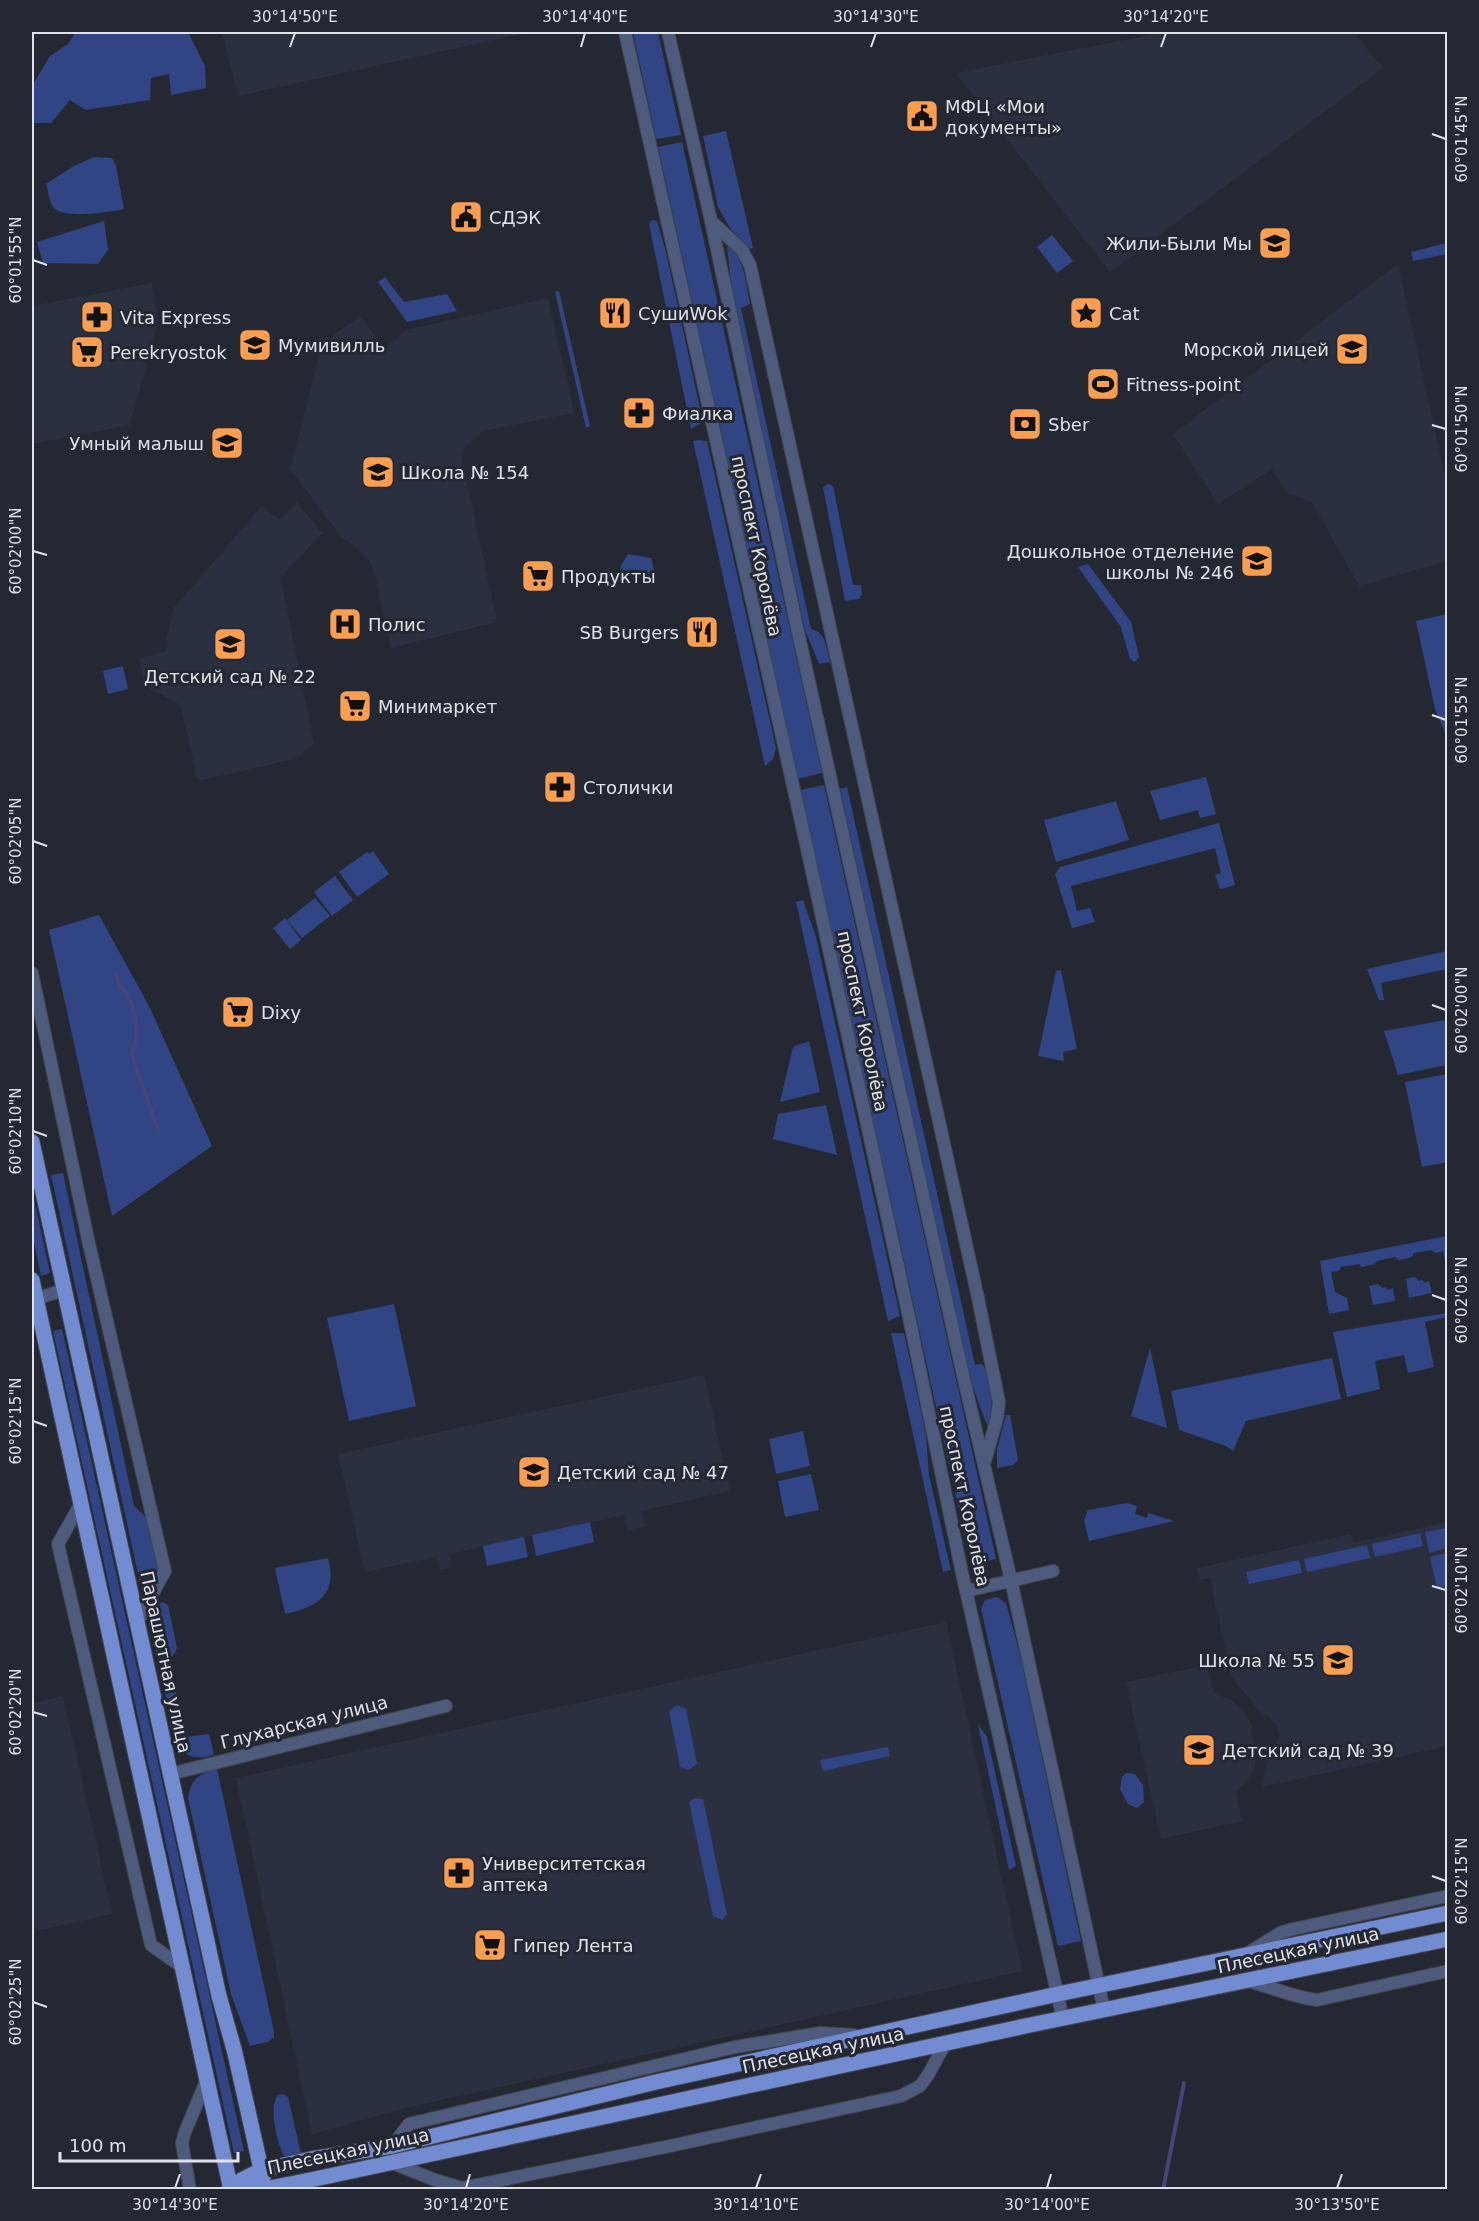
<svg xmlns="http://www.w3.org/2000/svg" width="1479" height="2221" font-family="'DejaVu Sans',sans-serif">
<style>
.built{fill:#2a3040}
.green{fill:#314585}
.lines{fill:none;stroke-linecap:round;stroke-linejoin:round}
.stream{stroke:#46447a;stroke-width:4}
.minor-casing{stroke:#42464f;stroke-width:14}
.major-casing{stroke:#42464f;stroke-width:17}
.minor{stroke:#4e5b7d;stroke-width:12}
.major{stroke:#738bd1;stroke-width:15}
.ticks{fill:none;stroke:#dfe2e9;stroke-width:2}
.labels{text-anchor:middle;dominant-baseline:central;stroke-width:6;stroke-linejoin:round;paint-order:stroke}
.poi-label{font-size:18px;fill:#dfe2e9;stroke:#242832;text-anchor:start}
.street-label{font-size:18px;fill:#dfe2e9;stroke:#242832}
.neatline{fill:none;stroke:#dfe2e9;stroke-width:2}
.ticks-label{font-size:15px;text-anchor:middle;fill:#dfe2e9}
</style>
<rect width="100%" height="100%" fill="#242832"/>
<!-- built -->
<g class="built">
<path d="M 222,32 L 531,32 L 238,96 Z"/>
<path d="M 1165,32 L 1353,32 L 1383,68 L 1110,272 L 956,73 Z"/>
<path d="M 1398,264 L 1447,484 L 1447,561 L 1359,586 L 1312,502 L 1287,493 L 1272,469 L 1218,504 L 1173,434 Z"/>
<path d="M 152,283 L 158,321 L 130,425 L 32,444 L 32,306 Z"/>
<path d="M 548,298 L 574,413 L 483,431 L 464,449 L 462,461 L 497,622 L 391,648 L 374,571 L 367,558 L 355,546 L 342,538 L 290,469 L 322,344 L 360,316 L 385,348 L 406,330 Z"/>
<path d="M 297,502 L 322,533 L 283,575 L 281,580 L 314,744 L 295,759 L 202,780 L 197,778 L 181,708 L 177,703 L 145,686 L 139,658 L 165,652 L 167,650 L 166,639 L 174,608 L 262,506 L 279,520 Z"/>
<path d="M 704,1375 L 730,1491 L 642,1511 L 645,1527 L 627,1530 L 624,1515 L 450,1554 L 452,1567 L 440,1570 L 436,1557 L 365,1572 L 338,1454 Z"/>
<path d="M 1446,1522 L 1447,1746 L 1262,1787 L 1270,1752 L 1275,1751 L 1279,1735 L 1277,1726 L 1267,1714 L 1262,1715 L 1231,1676 L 1210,1578 L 1200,1580 L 1197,1568 L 1351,1534 L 1353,1543 Z"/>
<path d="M 946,1622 L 1022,1971 L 414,2106 L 312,2134 L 236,1778 Z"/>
<path d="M 1207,1665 L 1214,1693 L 1234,1702 L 1242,1709 L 1253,1728 L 1251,1729 L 1254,1744 L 1257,1744 L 1255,1766 L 1250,1776 L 1236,1793 L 1242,1821 L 1161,1839 L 1126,1682 Z"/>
<path d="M 63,1696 L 112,1914 L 32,1932 L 32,1703 Z"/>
</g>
<!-- green -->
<g class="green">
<path d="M 76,32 L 188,32 L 205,66 L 206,88 L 171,95 L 169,74 L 151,78 L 150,100 L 86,110 L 70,100 L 51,123 L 32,123 L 32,86 L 50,56 L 68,44 Z"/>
<path d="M 633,32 L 658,32 L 681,135 L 656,139 Z"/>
<path d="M 726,131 L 753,248 L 750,249 L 730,228 L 718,207 L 703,136 Z"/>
<path d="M 682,142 L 822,773 L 798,779 L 658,147 Z"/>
<path d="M 94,157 L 112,158 L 116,166 L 124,209 C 109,212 63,220 53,207 C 49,201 48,190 46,184 L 72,167 Z"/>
<path d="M 652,220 L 657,221 L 666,252 L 703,422 L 691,429 L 649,224 Z"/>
<path d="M 104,221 L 108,250 L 98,264 L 43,263 L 37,242 Z"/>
<path d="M 1052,235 L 1073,261 L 1057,273 L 1037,247 Z"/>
<path d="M 1447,243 L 1447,254 L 1413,261 L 1411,252 Z"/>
<path d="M 727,246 C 745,256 746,286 750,304 L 741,308 L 811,629 C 827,633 826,648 830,662 L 819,664 L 805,630 L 732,292 Z"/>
<path d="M 385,277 L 404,302 L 447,294 L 457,311 L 407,322 L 378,282 Z"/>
<path d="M 559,291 L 590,426 L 586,428 L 555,292 Z"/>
<path d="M 699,440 L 707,441 L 776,748 L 773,759 L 765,766 L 693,441 Z"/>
<path d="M 828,484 L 833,486 L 853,585 L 861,585 L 862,594 L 859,599 L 845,601 L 823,487 Z"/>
<path d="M 628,554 L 651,558 L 655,574 L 634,578 L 620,567 Z"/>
<path d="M 1088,564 L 1131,622 L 1139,657 L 1135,662 L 1130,659 L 1121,627 L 1078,567 Z"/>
<path d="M 1447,614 L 1448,614 L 1447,737 L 1435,709 L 1416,621 Z"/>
<path d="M 123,666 L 128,689 L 108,694 L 103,671 Z"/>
<path d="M 1206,777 L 1216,814 L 1200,818 L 1198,810 L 1160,820 L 1150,791 Z"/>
<path d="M 824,785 L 996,1559 L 971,1565 L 800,790 Z"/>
<path d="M 847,787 L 975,1365 L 982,1364 C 994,1379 994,1407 988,1424 L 986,1423 L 971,1382 L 840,789 Z"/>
<path d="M 1116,801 L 1129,840 L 1056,862 L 1044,820 Z"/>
<path d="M 1219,823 L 1235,885 L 1220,889 L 1215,875 L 1221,873 L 1215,848 L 1071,886 L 1077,911 L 1090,908 L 1095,922 L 1072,928 L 1055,874 L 1060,867 Z"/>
<path d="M 373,851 L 389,874 L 357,897 L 339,872 L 367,852 L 369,854 Z"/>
<path d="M 335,876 L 353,900 L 332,916 L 314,892 Z"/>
<path d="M 315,898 L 330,916 L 302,938 L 287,920 Z"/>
<path d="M 803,900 L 816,937 L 900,1316 L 888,1321 L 796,902 Z"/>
<path d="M 99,915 L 149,1006 L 212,1146 L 112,1216 L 49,930 Z"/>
<path d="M 285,918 L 301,940 L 290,949 L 273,928 Z"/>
<path d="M 1447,951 L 1447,969 L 1381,983 L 1384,1000 L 1379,1000 L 1367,969 Z"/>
<path d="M 1061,970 L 1077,1049 L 1063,1052 L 1064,1061 L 1038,1056 L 1056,971 Z"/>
<path d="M 1446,1020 L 1447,1065 L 1398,1075 L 1384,1031 Z"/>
<path d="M 809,1041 L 820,1092 L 780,1102 L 793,1047 Z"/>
<path d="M 1447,1074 L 1447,1162 L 1422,1167 L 1405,1082 Z"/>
<path d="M 826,1105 L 837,1155 L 773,1139 L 778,1114 Z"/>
<path d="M 63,1173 L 134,1506 L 146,1517 L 159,1567 C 156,1574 153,1583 145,1585 L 140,1583 L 51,1175 Z"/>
<path d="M 32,1190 L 50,1273 L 41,1276 L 32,1233 Z"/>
<path d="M 1447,1236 L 1447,1270 L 1443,1251 L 1436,1253 L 1431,1250 L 1414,1253 L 1412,1257 L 1399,1260 L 1395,1257 L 1377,1261 L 1375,1264 L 1362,1267 L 1359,1264 L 1341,1267 L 1339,1271 L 1331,1272 L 1335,1292 L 1347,1298 L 1349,1310 L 1329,1314 L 1320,1261 Z"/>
<path d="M 1415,1277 L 1419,1281 L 1423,1280 L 1424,1283 L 1429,1281 L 1432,1293 L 1409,1298 L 1406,1279 Z"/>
<path d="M 1378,1284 L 1382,1288 L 1386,1287 L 1387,1290 L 1393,1288 L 1395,1301 L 1373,1305 L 1369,1286 Z"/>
<path d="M 394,1304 L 416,1406 L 349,1421 L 327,1318 Z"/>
<path d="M 1447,1313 L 1447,1317 L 1425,1322 L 1434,1367 L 1408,1373 L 1404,1355 L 1375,1361 L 1380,1389 L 1347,1397 L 1333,1332 Z"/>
<path d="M 62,1329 L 244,2151 L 234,2153 L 53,1331 Z"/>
<path d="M 891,1333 L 904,1333 L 926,1435 L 929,1475 L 951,1570 L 943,1572 Z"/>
<path d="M 1150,1348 L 1167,1428 L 1131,1416 Z"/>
<path d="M 1332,1358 L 1341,1399 L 1246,1421 L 1233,1451 L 1226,1446 L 1179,1430 L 1171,1391 Z"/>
<path d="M 1006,1415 L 1010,1415 L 1018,1460 L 1013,1465 L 997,1468 L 997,1449 Z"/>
<path d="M 803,1431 L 810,1466 L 776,1474 L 769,1439 Z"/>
<path d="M 811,1474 L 819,1510 L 785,1517 L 778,1481 Z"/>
<path d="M 1127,1503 L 1137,1506 L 1135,1514 L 1147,1518 L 1148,1513 L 1174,1521 L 1089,1541 L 1084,1520 L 1088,1510 Z"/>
<path d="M 590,1522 L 594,1542 L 536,1556 L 532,1535 Z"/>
<path d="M 1445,1528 L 1447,1548 L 1429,1553 L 1425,1532 Z"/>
<path d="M 1420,1533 L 1423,1546 L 1375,1557 L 1372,1544 Z"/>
<path d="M 524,1537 L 528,1557 L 487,1566 L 483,1546 Z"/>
<path d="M 1367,1545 L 1370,1558 L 1307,1572 L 1304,1559 Z"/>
<path d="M 1447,1553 L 1447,1586 L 1437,1588 L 1430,1557 Z"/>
<path d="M 328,1558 C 338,1594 318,1607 285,1614 L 275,1568 Z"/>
<path d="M 1299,1560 L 1302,1573 L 1249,1584 L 1246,1572 Z"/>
<path d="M 997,1597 L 1006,1603 L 1020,1654 L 1081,1941 L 1058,1946 L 981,1609 L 985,1600 Z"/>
<path d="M 163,1602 L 168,1605 L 177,1648 L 174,1655 L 168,1658 L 186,1737 L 209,1734 L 214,1755 C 199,1759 188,1759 177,1746 L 150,1625 C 150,1616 154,1605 163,1602 Z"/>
<path d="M 677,1705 L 686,1709 L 697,1764 L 688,1770 L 680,1767 L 669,1711 Z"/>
<path d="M 978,1724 L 987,1737 L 1016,1866 L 1009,1870 Z"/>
<path d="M 888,1747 L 890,1756 L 823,1771 L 820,1760 Z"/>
<path d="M 217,1769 L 274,2032 L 274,2037 L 268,2042 L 250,2046 L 231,1994 L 188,1798 C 191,1778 199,1774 217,1769 Z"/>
<path d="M 1126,1773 L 1135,1774 L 1143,1785 L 1144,1802 L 1137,1808 L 1128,1804 L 1120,1789 L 1122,1777 Z"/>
<path d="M 694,1798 L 703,1799 L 727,1914 L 722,1920 L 713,1916 L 689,1802 Z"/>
<path d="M 283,2094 L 288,2097 L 301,2154 L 289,2157 L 284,2156 C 277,2143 268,2106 278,2095 Z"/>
</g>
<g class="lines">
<!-- stream -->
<g class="stream">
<path d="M 116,974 L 119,984 L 130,999 L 134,1012 L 137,1033 L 132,1055 L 158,1130"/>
<path d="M 1163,2190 L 1184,2083"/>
</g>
<!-- minor casing -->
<g class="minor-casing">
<g id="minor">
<path d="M 625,32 L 808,853 L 910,1322 L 962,1573 L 1063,2019"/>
<path d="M 668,32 L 711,221 L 798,632 L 965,1384 L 1011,1580 L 1104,2010"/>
<path d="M 711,221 L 742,250 L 750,265 L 978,1298 L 999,1402 L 997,1418 L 985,1461"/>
<path d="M 32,973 L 89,1244 L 165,1571 L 137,1622"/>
<path d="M 32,1300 L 64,1290"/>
<path d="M 80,1505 L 58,1544 L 151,1945 L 181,1966"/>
<path d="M 966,1591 L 1053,1571"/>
<path d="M 170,1774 L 446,1706"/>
<path d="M 1251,1951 L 1280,1933 L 1293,1929 L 1448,1896"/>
<path d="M 1248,1981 C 1271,1987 1293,1997 1317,2000 L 1448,1971"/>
<path d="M 392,2146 L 409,2124 L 735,2047 L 820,2033 L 854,2035"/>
<path d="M 392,2163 L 435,2180 L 462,2188 L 670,2146 L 901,2096 L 920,2086 L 928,2075 L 945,2044"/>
<path d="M 190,2190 L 182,2143 L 185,2132 L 207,2079"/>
</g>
</g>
<!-- major casing -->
<g class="major-casing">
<g id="major">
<path d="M 32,1142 L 219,1996 L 235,2053 L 263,2178"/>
<path d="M 32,1280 L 231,2190"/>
<path d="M 230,2186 L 261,2170 L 311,2159 L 392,2146 L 656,2082 L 1058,1994 L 1448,1913"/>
<path d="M 232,2186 L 265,2189 L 315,2179 L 1030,2025 L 1448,1939"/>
</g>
</g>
<!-- minor -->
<use href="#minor" class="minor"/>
<!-- major -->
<use href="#major" class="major"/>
</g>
<!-- ticks -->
<path class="ticks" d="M 290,47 L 295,33M 581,47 L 585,33M 871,47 L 876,33M 1161,47 L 1166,33M 1432,134 L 1446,139M 33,260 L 47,265M 1432,425 L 1446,429M 33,551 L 47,555M 1432,715 L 1446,720M 33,841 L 47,846M 1432,1005 L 1446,1010M 33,1131 L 47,1136M 1432,1295 L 1446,1300M 33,1421 L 47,1426M 1432,1586 L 1446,1590M 33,1712 L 47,1716M 1432,1876 L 1446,1881M 33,2002 L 47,2007M 175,2188 L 180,2174M 466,2188 L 470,2174M 756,2188 L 761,2174M 1047,2188 L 1051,2174M 1337,2188 L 1342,2174"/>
<!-- icons -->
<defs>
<g id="civic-square" transform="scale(1.725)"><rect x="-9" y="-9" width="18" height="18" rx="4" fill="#fb9e50" stroke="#242832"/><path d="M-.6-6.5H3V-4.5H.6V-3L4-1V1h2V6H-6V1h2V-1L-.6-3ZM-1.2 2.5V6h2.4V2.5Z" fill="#111"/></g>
<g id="school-square" transform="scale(1.725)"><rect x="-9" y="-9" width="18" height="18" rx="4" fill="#fb9e50" stroke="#242832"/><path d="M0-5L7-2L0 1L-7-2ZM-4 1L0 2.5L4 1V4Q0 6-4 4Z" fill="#111"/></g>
<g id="restaurant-square" transform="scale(1.725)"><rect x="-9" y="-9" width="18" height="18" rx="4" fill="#fb9e50" stroke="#242832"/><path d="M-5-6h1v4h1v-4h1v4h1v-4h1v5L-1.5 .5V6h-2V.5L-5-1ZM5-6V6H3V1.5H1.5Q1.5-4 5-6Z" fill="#111"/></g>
<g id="sight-square" transform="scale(1.725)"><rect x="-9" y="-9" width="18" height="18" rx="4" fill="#fb9e50" stroke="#242832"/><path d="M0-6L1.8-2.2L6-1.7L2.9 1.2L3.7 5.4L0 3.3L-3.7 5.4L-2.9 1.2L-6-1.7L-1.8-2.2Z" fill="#111"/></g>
<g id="pharmacy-square" transform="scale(1.725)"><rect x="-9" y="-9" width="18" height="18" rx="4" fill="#fb9e50" stroke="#242832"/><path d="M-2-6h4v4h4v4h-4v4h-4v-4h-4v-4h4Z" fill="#111"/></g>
<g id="university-square" transform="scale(1.725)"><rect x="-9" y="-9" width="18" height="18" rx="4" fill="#fb9e50" stroke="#242832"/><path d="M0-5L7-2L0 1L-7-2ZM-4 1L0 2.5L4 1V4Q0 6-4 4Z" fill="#111"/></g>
<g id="supermarket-square" transform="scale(1.725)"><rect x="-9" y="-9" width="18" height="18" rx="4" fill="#fb9e50" stroke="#242832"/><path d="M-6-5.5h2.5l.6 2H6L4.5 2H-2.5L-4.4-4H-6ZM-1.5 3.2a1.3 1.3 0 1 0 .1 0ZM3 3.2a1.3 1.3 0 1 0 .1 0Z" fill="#111"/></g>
<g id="stadium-square" transform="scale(1.725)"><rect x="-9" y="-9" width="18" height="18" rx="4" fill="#fb9e50" stroke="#242832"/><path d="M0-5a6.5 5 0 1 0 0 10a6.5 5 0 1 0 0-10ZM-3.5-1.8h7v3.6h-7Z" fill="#111"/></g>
<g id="bank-square" transform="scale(1.725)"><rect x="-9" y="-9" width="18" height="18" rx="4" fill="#fb9e50" stroke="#242832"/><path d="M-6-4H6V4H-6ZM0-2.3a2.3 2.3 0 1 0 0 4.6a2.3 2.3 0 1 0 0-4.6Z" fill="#111"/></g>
<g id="hospital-square" transform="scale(1.725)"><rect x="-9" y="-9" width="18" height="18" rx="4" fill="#fb9e50" stroke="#242832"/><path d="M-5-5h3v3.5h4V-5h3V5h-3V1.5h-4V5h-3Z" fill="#111"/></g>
</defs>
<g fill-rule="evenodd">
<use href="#civic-square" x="922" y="116"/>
<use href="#civic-square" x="466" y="217"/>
<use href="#school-square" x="1275" y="243"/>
<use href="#restaurant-square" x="615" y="313"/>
<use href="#sight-square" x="1086" y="313"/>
<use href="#pharmacy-square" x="97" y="317"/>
<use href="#school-square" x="255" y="345"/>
<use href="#university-square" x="1352" y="349"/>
<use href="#supermarket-square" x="87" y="352"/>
<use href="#stadium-square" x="1103" y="384"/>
<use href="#pharmacy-square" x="639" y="413"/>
<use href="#bank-square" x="1025" y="424"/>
<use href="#school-square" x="227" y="443"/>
<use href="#school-square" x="378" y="472"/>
<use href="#school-square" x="1257" y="561"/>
<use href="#supermarket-square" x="538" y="576"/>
<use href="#hospital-square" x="345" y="624"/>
<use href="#restaurant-square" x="702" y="632"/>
<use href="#school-square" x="230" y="644"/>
<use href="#supermarket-square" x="355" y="706"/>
<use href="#pharmacy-square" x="560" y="787"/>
<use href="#supermarket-square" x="238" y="1012"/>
<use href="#school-square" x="534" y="1472"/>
<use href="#school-square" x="1338" y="1660"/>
<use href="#school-square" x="1199" y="1750"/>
<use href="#pharmacy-square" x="459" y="1873"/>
<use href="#supermarket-square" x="490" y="1945"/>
</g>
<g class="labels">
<!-- poi labels -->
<g class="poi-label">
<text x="945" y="106">МФЦ «Мои<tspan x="945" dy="21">документы»</tspan></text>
<text x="489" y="217">СДЭК</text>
<text x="1252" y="243" text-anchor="end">Жили-Были Мы</text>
<text x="638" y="313">СушиWok</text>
<text x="1109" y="313">Cat</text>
<text x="120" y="317">Vita Express</text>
<text x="278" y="345">Мумивилль</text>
<text x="1329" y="349" text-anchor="end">Морской лицей</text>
<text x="110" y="352">Perekryostok</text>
<text x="1126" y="384">Fitness-point</text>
<text x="662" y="413">Фиалка</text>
<text x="1048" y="424">Sber</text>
<text x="204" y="443" text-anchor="end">Умный малыш</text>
<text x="401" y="472">Школа № 154</text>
<text x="1234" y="551" text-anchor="end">Дошкольное отделение<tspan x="1234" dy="21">школы № 246</tspan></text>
<text x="561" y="576">Продукты</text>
<text x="368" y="624">Полис</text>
<text x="679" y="632" text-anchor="end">SB Burgers</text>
<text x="230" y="676" text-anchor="middle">Детский сад № 22</text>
<text x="378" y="706">Минимаркет</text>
<text x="583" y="787">Столички</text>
<text x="261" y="1012">Dixy</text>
<text x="557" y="1472">Детский сад № 47</text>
<text x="1315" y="1660" text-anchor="end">Школа № 55</text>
<text x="1222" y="1750">Детский сад № 39</text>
<text x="482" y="1863">Университетская<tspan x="482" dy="21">аптека</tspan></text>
<text x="513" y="1945">Гипер Лента</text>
</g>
<!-- street labels -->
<g class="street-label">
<text transform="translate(757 546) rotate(78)">проспект Королёва</text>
<text transform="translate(863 1021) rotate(78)">проспект Королёва</text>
<text transform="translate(965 1496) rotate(78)">проспект Королёва</text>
<text transform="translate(166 1662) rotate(78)">Парашютная улица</text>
<text transform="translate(304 1722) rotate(-14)">Глухарская улица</text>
<text transform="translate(1298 1950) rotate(-12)">Плесецкая улица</text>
<text transform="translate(823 2050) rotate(-12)">Плесецкая улица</text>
<text transform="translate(348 2151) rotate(-12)">Плесецкая улица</text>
</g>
</g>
<!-- border -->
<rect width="1479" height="2221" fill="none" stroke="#242832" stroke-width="66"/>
<!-- scale -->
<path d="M60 2152v9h178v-9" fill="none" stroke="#dfe2e9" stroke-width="3"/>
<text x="69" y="2152" font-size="18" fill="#dfe2e9" stroke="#242832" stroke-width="4.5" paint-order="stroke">100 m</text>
<rect x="33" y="33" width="1413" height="2155" class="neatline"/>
<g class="ticks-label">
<text x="295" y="22">30°14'50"E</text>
<text x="585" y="22">30°14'40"E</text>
<text x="876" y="22">30°14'30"E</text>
<text x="1166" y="22">30°14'20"E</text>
<text transform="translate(1462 139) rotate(-90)" y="5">60°01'45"N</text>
<text transform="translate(16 260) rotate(-90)" y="5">60°01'55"N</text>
<text transform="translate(1462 429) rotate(-90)" y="5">60°01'50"N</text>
<text transform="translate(16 551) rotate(-90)" y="5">60°02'00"N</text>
<text transform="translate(1462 720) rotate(-90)" y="5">60°01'55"N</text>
<text transform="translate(16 841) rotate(-90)" y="5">60°02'05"N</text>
<text transform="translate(1462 1010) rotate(-90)" y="5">60°02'00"N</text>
<text transform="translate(16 1131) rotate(-90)" y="5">60°02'10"N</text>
<text transform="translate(1462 1300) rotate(-90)" y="5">60°02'05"N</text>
<text transform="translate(16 1421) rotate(-90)" y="5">60°02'15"N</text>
<text transform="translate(1462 1590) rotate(-90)" y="5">60°02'10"N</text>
<text transform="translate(16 1712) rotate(-90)" y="5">60°02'20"N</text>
<text transform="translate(1462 1881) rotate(-90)" y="5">60°02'15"N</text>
<text transform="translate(16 2002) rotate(-90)" y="5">60°02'25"N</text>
<text x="175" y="2210">30°14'30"E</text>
<text x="466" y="2210">30°14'20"E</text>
<text x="756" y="2210">30°14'10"E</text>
<text x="1047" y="2210">30°14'00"E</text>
<text x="1337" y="2210">30°13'50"E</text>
</g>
</svg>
